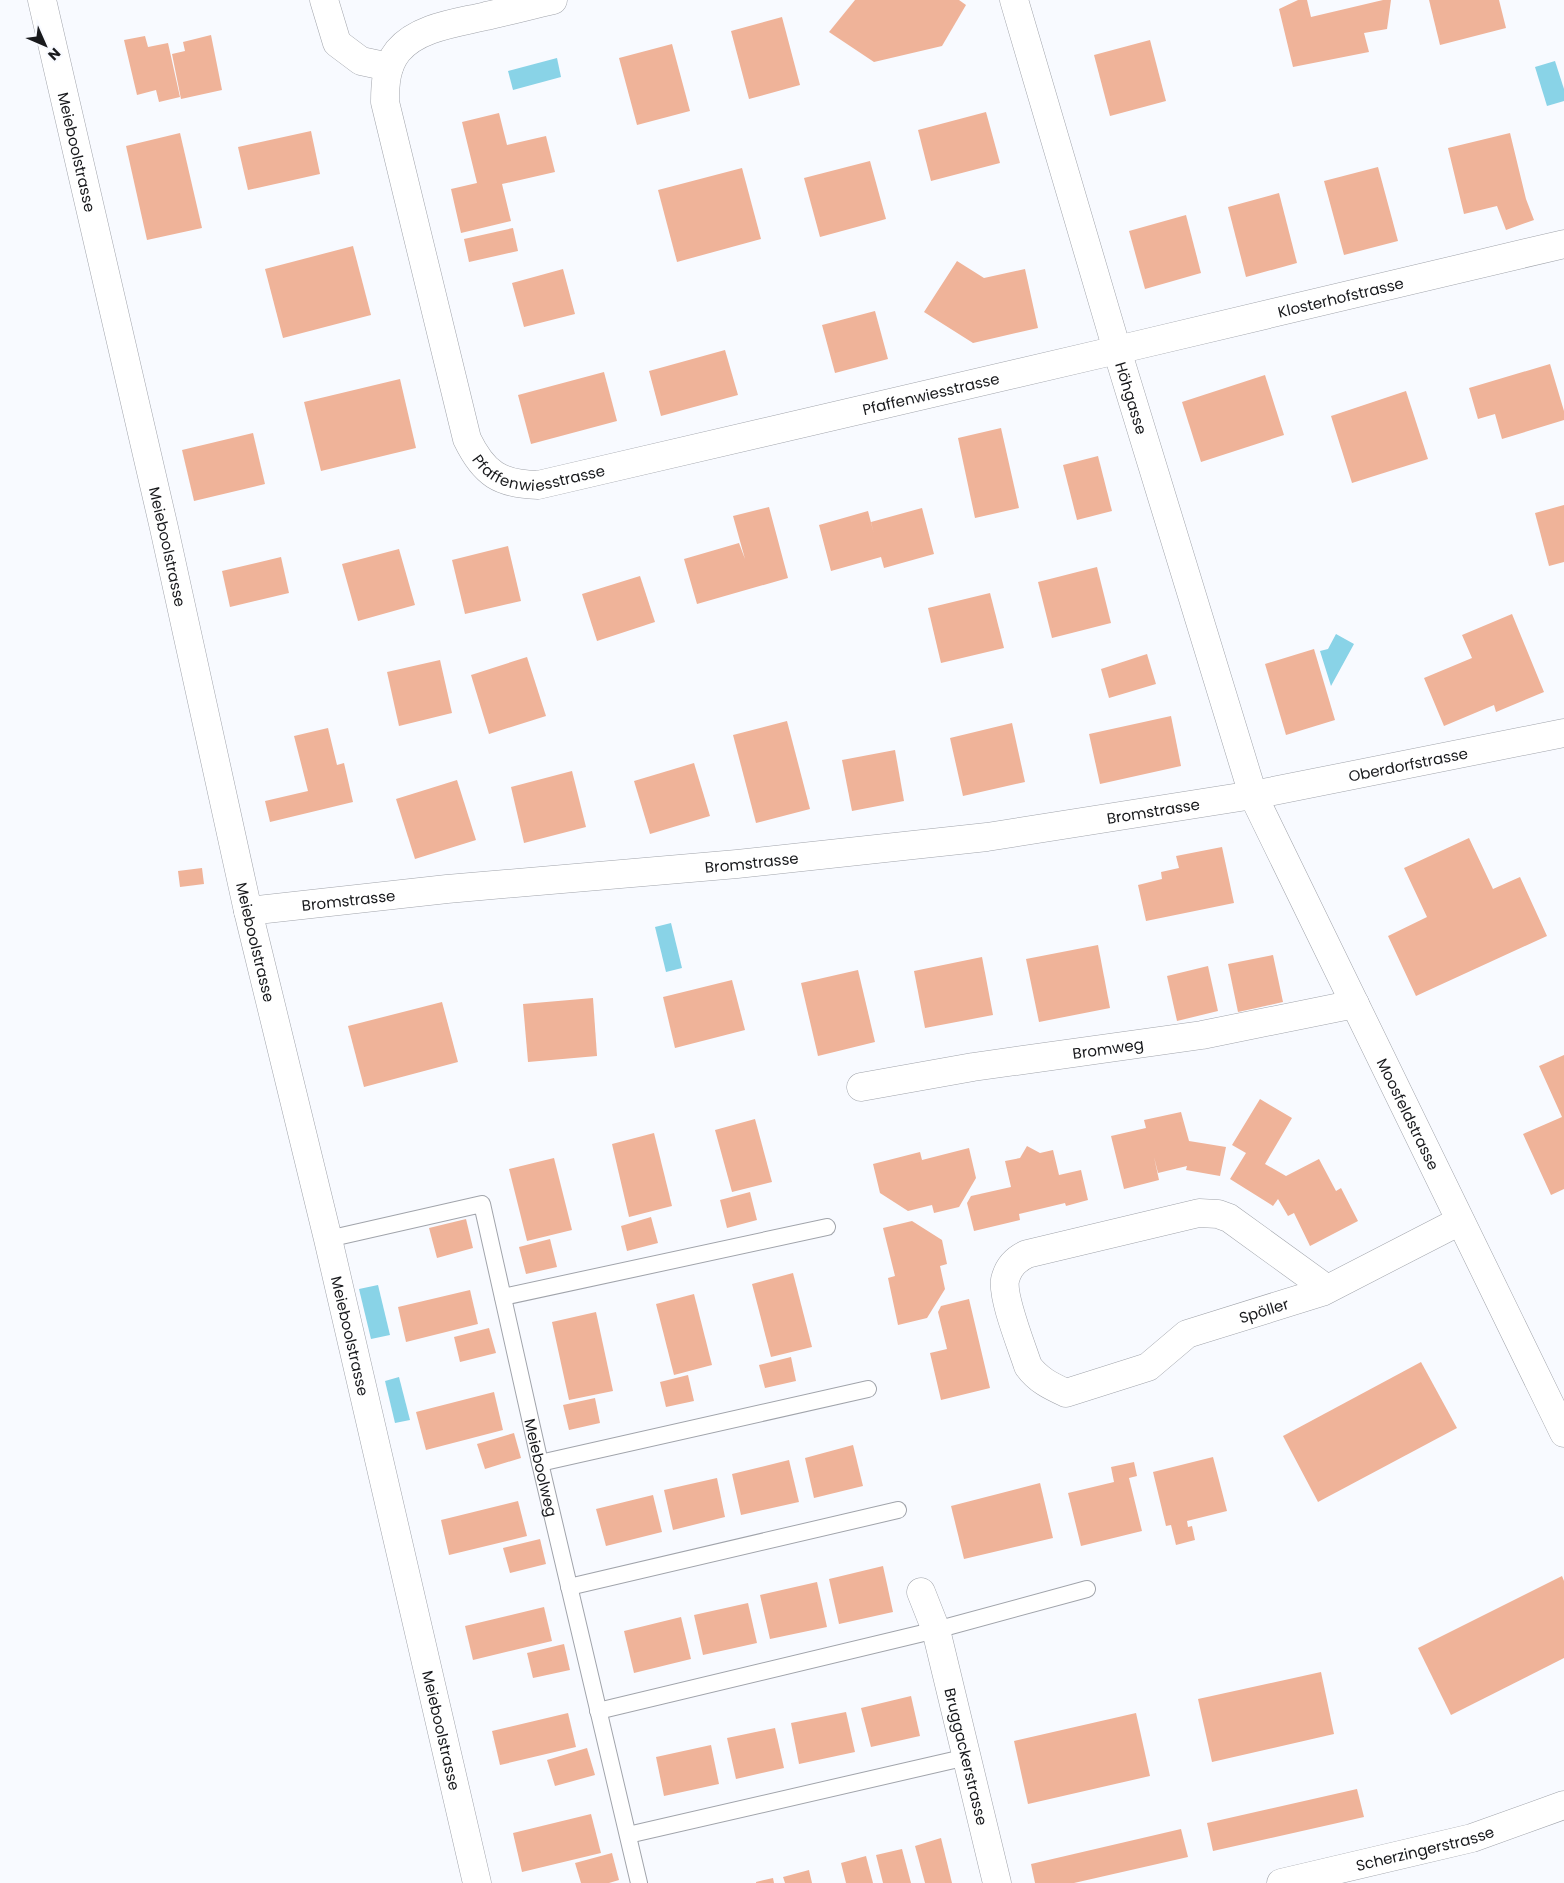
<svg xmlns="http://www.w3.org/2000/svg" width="1564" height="1883" font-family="Poppins,sans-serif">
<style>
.water{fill:#89d3e7}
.building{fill:#efb399}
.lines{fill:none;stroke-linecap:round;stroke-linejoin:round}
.lane-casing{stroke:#a1a4ab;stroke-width:18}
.street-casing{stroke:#a1a4ab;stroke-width:29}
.lane{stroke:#fff;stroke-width:16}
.street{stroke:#fff;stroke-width:28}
.labels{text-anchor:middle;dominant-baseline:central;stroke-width:4.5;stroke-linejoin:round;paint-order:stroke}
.street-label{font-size:15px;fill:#18191c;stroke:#f8faff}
</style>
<rect width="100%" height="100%" fill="#f8faff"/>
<!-- water -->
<g class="water">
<path d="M 557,58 L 561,77 L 513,90 L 508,71 Z"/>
<path d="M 1555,61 L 1564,89 L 1564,101 L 1547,106 L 1535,67 Z"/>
<path d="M 1336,634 L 1354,644 L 1331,686 L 1320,651 L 1328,649 Z"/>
<path d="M 671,923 L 682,968 L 666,972 L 655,927 Z"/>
<path d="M 378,1285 L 390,1335 L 371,1339 L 359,1289 Z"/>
<path d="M 399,1377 L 410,1420 L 395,1423 L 385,1381 Z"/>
</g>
<!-- building -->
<g class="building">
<path d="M 855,0 L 959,0 L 966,5 L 942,46 L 874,62 L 829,32 Z"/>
<path d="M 1298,0 L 1307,0 L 1311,17 L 1383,0 L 1391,0 L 1387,29 L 1364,33 L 1369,52 L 1293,67 L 1279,9 Z"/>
<path d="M 1429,0 L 1499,0 L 1506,28 L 1440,45 Z"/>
<path d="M 782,17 L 800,85 L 749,99 L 731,31 Z"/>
<path d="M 211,35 L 222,90 L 181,99 L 172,54 L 185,51 L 183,42 Z"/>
<path d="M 145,36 L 148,47 L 168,43 L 180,97 L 159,102 L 156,90 L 137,95 L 124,40 Z"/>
<path d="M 1150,40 L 1166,101 L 1110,116 L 1094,55 Z"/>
<path d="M 672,44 L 690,111 L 637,125 L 619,58 Z"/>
<path d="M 986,112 L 1000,163 L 931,181 L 918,130 Z"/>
<path d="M 499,113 L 507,145 L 546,136 L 555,172 L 502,184 L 511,221 L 461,233 L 451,189 L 477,183 L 462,122 Z"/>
<path d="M 311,131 L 320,174 L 248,190 L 238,147 Z"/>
<path d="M 180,133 L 202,228 L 147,240 L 126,146 Z"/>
<path d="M 1510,133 L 1526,199 L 1534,220 L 1506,230 L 1497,206 L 1464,214 L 1448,148 Z"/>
<path d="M 870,161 L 886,219 L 820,237 L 804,178 Z"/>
<path d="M 1378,167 L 1398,241 L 1344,255 L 1324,181 Z"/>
<path d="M 742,168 L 761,239 L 677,262 L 658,190 Z"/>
<path d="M 1279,193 L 1297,263 L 1246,277 L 1228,207 Z"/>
<path d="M 1186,215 L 1201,273 L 1145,289 L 1129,231 Z"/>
<path d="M 513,228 L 518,251 L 469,262 L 464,239 Z"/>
<path d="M 353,246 L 371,315 L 283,338 L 265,269 Z"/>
<path d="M 957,261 L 984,278 L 1025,269 L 1038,328 L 973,343 L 924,312 Z"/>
<path d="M 563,269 L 575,314 L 524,327 L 512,283 Z"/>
<path d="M 875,311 L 888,359 L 835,373 L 822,325 Z"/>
<path d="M 725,350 L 738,395 L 661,416 L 649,371 Z"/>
<path d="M 1550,364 L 1564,411 L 1564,420 L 1502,439 L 1495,414 L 1478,419 L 1469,388 Z"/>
<path d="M 604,372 L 617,421 L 531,444 L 518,395 Z"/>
<path d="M 1265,375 L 1284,435 L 1201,462 L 1182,402 Z"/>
<path d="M 400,379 L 416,448 L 321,471 L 304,402 Z"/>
<path d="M 1406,391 L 1428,459 L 1352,483 L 1331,416 Z"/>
<path d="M 1001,428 L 1019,508 L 975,518 L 958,438 Z"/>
<path d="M 253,433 L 265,484 L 194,501 L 182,450 Z"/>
<path d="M 1098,456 L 1112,511 L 1077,520 L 1063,465 Z"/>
<path d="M 1564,505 L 1564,562 L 1549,566 L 1535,513 Z"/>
<path d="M 769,507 L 788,578 L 697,604 L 684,559 L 739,543 L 745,559 L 733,516 Z"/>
<path d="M 922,508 L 934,554 L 884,568 L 881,557 L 831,571 L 819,525 L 868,511 L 874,534 L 871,522 Z"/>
<path d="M 508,546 L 521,601 L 465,614 L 452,560 Z"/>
<path d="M 399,549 L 415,605 L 358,621 L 342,564 Z"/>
<path d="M 281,557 L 289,593 L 230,607 L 222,571 Z"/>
<path d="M 1097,567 L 1111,623 L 1052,638 L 1038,582 Z"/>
<path d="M 640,576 L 655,622 L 597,641 L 582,594 Z"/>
<path d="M 990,593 L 1004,648 L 941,663 L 928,608 Z"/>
<path d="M 1512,614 L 1544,692 L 1496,712 L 1494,705 L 1444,726 L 1424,678 L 1472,658 L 1462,635 Z"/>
<path d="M 1314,649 L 1335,720 L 1286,735 L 1265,664 Z"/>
<path d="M 1147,654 L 1156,684 L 1109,698 L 1101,669 Z"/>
<path d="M 527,657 L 546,716 L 489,734 L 471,675 Z"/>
<path d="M 440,660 L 452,713 L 399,726 L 387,672 Z"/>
<path d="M 1171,716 L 1181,766 L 1100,784 L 1089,734 Z"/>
<path d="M 787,721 L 810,809 L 756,823 L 733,735 Z"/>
<path d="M 1012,723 L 1025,782 L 963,796 L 950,738 Z"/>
<path d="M 328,728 L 337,765 L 344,763 L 353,802 L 270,822 L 265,801 L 308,791 L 294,736 Z"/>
<path d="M 895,750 L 904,801 L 852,811 L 842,760 Z"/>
<path d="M 694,763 L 710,816 L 650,834 L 634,781 Z"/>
<path d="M 572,771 L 586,827 L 524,843 L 511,787 Z"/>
<path d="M 457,780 L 476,840 L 415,859 L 396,799 Z"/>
<path d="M 1469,838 L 1493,889 L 1520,877 L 1547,936 L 1416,996 L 1388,936 L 1427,917 L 1404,868 Z"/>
<path d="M 1222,847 L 1234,903 L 1146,921 L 1138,885 L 1162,879 L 1161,872 L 1179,868 L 1176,856 Z"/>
<path d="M 202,868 L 204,884 L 180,887 L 178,871 Z"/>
<path d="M 1098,945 L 1110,1008 L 1039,1022 L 1026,959 Z"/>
<path d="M 1273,955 L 1283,1002 L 1238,1012 L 1228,964 Z"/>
<path d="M 982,957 L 993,1015 L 925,1028 L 914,971 Z"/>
<path d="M 1208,966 L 1218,1011 L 1177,1021 L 1167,976 Z"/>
<path d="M 858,970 L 875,1042 L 818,1056 L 801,983 Z"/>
<path d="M 732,980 L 745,1030 L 675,1048 L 663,997 Z"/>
<path d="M 593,998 L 597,1056 L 528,1062 L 523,1004 Z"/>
<path d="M 442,1002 L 458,1062 L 364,1087 L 348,1026 Z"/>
<path d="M 1564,1055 L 1564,1189 L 1551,1195 L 1523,1134 L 1562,1117 L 1539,1066 Z"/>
<path d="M 1260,1099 L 1292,1118 L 1265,1164 L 1286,1176 L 1319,1159 L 1336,1191 L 1341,1188 L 1358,1221 L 1310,1246 L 1294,1213 L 1288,1216 L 1278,1199 L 1273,1206 L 1230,1179 L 1246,1153 L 1232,1145 Z"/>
<path d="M 1181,1112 L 1189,1141 L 1226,1147 L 1220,1176 L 1186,1170 L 1187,1166 L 1158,1173 L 1154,1157 L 1159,1180 L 1124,1189 L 1111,1136 L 1146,1128 L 1144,1120 Z"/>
<path d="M 755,1119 L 772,1182 L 732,1192 L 715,1130 Z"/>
<path d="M 654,1133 L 672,1206 L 629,1217 L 612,1144 Z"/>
<path d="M 1027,1146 L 1040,1153 L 1053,1150 L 1059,1175 L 1081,1170 L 1088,1200 L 1066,1206 L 1065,1203 L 1019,1214 L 1020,1220 L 974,1231 L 967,1203 L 971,1196 L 1011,1187 L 1005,1161 L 1020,1158 Z"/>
<path d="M 969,1148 L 976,1178 L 959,1207 L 934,1213 L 932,1205 L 908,1211 L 880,1193 L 873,1164 L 920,1152 L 922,1160 Z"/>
<path d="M 554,1158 L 572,1230 L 527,1241 L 509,1169 Z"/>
<path d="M 750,1192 L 757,1220 L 727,1228 L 720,1200 Z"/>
<path d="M 651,1217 L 658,1243 L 627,1251 L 621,1226 Z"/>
<path d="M 466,1219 L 473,1248 L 437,1258 L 429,1228 Z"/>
<path d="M 912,1221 L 942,1240 L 947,1264 L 940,1266 L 945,1289 L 927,1318 L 898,1325 L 888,1278 L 895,1276 L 883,1228 Z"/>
<path d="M 550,1239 L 557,1267 L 526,1274 L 519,1247 Z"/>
<path d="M 793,1273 L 812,1347 L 771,1357 L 752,1284 Z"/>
<path d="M 470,1290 L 478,1324 L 406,1342 L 398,1307 Z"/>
<path d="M 694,1294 L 712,1365 L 674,1375 L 656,1304 Z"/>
<path d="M 969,1299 L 990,1388 L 941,1400 L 930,1353 L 947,1349 L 938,1312 L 941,1306 Z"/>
<path d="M 596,1312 L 613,1391 L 569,1400 L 552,1322 Z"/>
<path d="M 489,1328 L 496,1353 L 460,1362 L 454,1337 Z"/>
<path d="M 791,1357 L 796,1381 L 765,1388 L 759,1365 Z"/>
<path d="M 1421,1362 L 1457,1428 L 1318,1502 L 1283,1436 Z"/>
<path d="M 688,1375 L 694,1401 L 666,1407 L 660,1382 Z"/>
<path d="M 494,1392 L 503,1430 L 426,1450 L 416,1412 Z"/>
<path d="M 595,1398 L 600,1423 L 569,1430 L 563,1405 Z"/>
<path d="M 514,1433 L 521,1458 L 485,1469 L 477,1444 Z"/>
<path d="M 853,1445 L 863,1486 L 814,1498 L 805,1458 Z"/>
<path d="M 1213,1457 L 1227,1511 L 1187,1521 L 1188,1527 L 1192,1526 L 1195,1540 L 1176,1545 L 1171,1525 L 1166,1526 L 1153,1472 Z"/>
<path d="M 789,1460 L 799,1502 L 741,1515 L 732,1474 Z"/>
<path d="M 1134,1462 L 1137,1476 L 1129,1478 L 1142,1531 L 1081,1546 L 1068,1493 L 1114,1482 L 1111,1467 Z"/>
<path d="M 717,1478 L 725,1517 L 673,1530 L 664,1490 Z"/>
<path d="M 1040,1483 L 1053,1538 L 964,1559 L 951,1506 Z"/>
<path d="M 653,1495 L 662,1532 L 606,1546 L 596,1509 Z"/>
<path d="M 518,1501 L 527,1536 L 449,1555 L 441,1520 Z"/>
<path d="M 540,1539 L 546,1564 L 510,1573 L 503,1548 Z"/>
<path d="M 883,1566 L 893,1612 L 839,1624 L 829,1579 Z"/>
<path d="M 1562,1576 L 1564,1581 L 1564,1658 L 1451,1715 L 1418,1648 Z"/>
<path d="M 817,1582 L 827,1627 L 770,1639 L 760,1595 Z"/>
<path d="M 748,1603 L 757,1643 L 703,1655 L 694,1615 Z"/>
<path d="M 544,1607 L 552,1641 L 473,1660 L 465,1626 Z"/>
<path d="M 681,1617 L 691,1659 L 634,1673 L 624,1631 Z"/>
<path d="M 564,1644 L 570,1670 L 533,1678 L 527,1653 Z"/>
<path d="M 1321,1672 L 1334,1734 L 1212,1762 L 1198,1699 Z"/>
<path d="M 911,1696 L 920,1736 L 871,1747 L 861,1708 Z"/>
<path d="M 846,1712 L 855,1752 L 799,1764 L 791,1723 Z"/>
<path d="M 568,1713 L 576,1747 L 500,1765 L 492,1731 Z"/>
<path d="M 1136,1713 L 1150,1776 L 1028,1804 L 1014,1741 Z"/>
<path d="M 775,1728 L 784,1768 L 736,1779 L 727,1738 Z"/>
<path d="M 711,1745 L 719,1784 L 664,1796 L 656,1757 Z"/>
<path d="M 587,1748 L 595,1775 L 555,1786 L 547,1760 Z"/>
<path d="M 1357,1789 L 1364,1817 L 1213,1851 L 1207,1823 Z"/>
<path d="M 591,1814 L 601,1853 L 522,1872 L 513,1833 Z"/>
<path d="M 1181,1829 L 1188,1857 L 1074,1883 L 1035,1883 L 1031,1864 Z"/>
<path d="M 941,1838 L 952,1883 L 925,1883 L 915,1846 Z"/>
<path d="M 902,1849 L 911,1883 L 883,1883 L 876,1855 Z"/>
<path d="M 612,1853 L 619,1880 L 609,1883 L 581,1883 L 575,1863 Z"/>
<path d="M 866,1856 L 873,1883 L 846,1883 L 841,1863 Z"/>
<path d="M 809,1870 L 812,1883 L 785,1883 L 783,1877 Z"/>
<path d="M 773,1878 L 774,1883 L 756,1883 L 756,1882 Z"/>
</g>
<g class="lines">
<!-- lane casing -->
<g class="lane-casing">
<g id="lane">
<path id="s1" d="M 328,1239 L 482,1204 L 540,1463 L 639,1883"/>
<path d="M 503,1297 L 827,1227"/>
<path d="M 540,1463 L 868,1389"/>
<path d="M 569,1587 L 898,1510"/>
<path d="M 598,1711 L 936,1630 L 1087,1589"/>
<path d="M 628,1835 L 967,1757"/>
</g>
</g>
<!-- street casing -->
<g class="street-casing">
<g id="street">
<path id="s2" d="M 42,0 L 164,528 L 248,911 L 328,1239 L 477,1883"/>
<path d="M 324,0 L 337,43 L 361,61 L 389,67"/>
<path id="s3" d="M 553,0 C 531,5 509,11 486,16 C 457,23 418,27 398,51 C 386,66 385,84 385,102 L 467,439 C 484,474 500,484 538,485 L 1117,350 L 1564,244"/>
<path id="s4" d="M 1014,0 L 1117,350 L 1253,795 L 1564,1433"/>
<path id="s5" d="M 248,911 L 447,889 L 737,864 L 987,837 L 1253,795 L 1564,733"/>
<path id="s6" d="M 861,1087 L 973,1067 L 1202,1035 L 1355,1004"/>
<path id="s7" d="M 1327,1289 L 1229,1218 L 1218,1214 L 1199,1213 L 1027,1254 C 1016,1259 1008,1267 1005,1280 C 1002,1298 1022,1347 1028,1366 C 1038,1380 1051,1386 1066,1393 L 1148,1367 L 1187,1334 L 1322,1292 L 1460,1221"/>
<path id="s8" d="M 921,1592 L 936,1630 L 997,1883"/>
<path id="s9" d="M 1281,1883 L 1472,1838 L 1564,1805"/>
</g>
</g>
<!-- lane -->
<use href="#lane" class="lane"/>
<!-- street -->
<use href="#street" class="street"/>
</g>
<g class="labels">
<!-- street labels -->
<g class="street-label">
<text stroke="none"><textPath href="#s2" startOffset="156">Meieboolstrasse</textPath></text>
<text stroke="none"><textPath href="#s3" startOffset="1481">Klosterhofstrasse</textPath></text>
<text stroke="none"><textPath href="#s3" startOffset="1060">Pfaffenwiesstrasse</textPath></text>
<text stroke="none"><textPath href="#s4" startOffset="415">Höhgasse</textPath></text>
<text stroke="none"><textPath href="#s3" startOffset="655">Pfaffenwiesstrasse</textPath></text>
<text stroke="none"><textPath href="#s2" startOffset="561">Meieboolstrasse</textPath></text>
<text stroke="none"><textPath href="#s5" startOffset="1170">Oberdorfstrasse</textPath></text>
<text stroke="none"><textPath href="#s5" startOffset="911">Bromstrasse</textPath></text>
<text stroke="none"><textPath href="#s5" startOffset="506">Bromstrasse</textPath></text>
<text stroke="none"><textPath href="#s5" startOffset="101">Bromstrasse</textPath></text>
<text stroke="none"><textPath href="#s2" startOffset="966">Meieboolstrasse</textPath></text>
<text stroke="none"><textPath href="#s6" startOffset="250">Bromweg</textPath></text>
<text stroke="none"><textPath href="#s4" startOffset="1185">Moosfeldstrasse</textPath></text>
<text stroke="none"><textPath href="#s7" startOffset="718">Spöller</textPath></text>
<text stroke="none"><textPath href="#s2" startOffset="1371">Meieboolstrasse</textPath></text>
<text stroke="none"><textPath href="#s1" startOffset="428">Meieboolweg</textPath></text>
<text stroke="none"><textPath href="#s2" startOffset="1776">Meieboolstrasse</textPath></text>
<text stroke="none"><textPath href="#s8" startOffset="171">Bruggackerstrasse</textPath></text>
<text stroke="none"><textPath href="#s9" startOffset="148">Scherzingerstrasse</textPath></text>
</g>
</g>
<!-- north arrow -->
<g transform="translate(45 45) rotate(135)" stroke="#f8faff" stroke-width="4" paint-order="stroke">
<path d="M0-4L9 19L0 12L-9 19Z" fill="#18191c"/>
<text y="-8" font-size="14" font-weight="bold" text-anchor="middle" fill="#18191c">N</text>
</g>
</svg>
